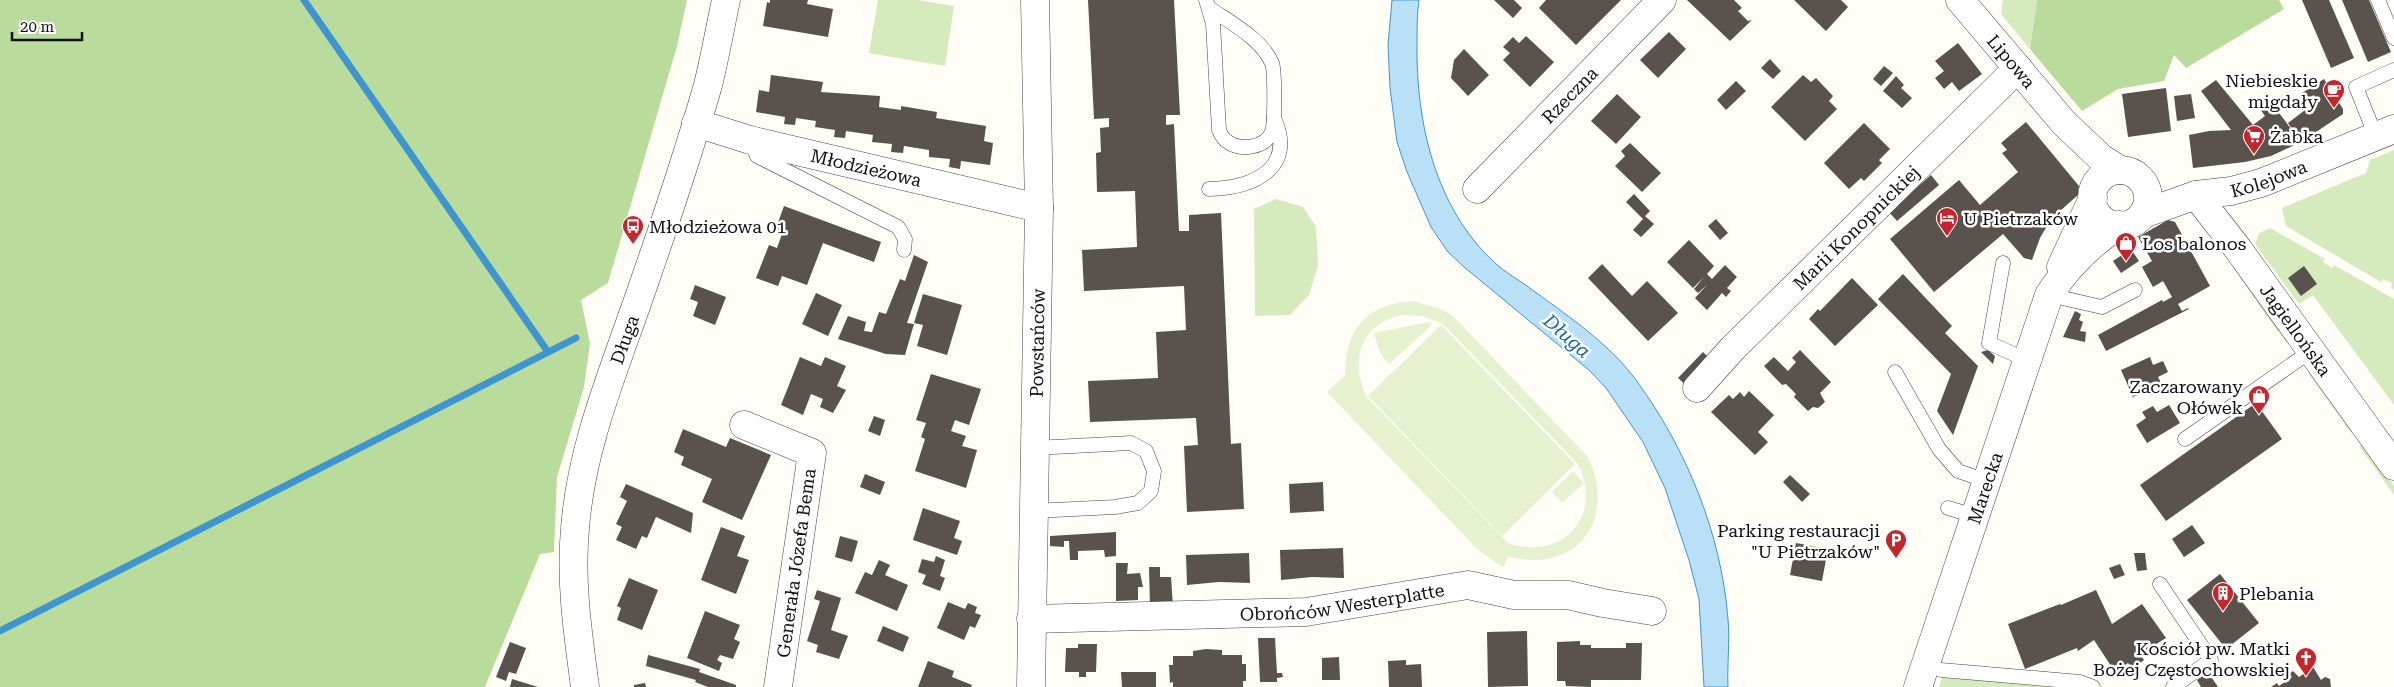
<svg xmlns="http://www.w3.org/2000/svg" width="2394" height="687" font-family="'Roboto Serif',serif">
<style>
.green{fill:#d5ebbd}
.forest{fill:#b9dc9c}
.pitch{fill:#e6f2cf;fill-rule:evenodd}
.water{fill:#b9e0f7;stroke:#3f96cf}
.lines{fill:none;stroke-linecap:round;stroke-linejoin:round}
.stream{stroke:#3f96cf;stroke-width:7}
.building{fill:#5a524d}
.service-casing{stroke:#444;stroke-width:15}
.minor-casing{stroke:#444;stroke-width:29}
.tertiary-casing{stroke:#444;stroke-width:29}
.service{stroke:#fff;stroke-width:14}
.minor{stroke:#fff;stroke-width:28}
.tertiary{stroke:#fff;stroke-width:28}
.labels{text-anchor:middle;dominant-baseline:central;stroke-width:5;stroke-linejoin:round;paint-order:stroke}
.street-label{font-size:18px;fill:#111;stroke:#fff}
.poi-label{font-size:18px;fill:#111;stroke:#fff;text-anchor:start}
.water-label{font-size:19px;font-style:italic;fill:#1768a6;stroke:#fff}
</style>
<rect width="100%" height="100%" fill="#fffdf5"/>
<!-- green -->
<g class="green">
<path d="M 878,0 L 918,0 L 954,6 L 945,66 L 869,53 Z"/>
<path d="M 2003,0 L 2037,0 L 2030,49 L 2001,14 Z"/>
<path d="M 2394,150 L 2394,290 L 2391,287 L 2392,283 L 2383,279 L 2381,282 L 2286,226 L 2282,208 L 2366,173 L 2370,160 Z"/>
<path d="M 1276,199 L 1303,207 L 1316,227 L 1318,265 L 1309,295 L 1290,315 L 1255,316 L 1254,209 Z"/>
<path d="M 2270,228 L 2325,259 L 2323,262 L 2332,268 L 2334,265 L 2394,299 L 2394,405 L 2313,295 L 2299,304 L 2255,244 L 2259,233 Z"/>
<path d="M 2234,269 L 2239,269 L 2280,329 L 2278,332 Z"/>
<path d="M 2308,373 L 2314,373 L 2354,429 L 2351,433 Z"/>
<path d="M 2365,445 L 2394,486 L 2394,495 L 2359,446 Z"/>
<path d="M 1944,673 L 2076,687 L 1939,687 Z"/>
</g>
<!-- forest -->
<g class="forest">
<path d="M 0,0 L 687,0 L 677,46 L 608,283 L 581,300 L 590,344 L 584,387 L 557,477 L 554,552 L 540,554 L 485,687 L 0,687 Z"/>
<path d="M 2037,0 L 2279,0 L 2284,9 L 2186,68 L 2174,55 L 2164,81 L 2118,89 L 2082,111 L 2030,49 Z"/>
</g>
<!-- pitch -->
<g class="pitch">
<path d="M 1412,301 L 1439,308 L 1453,316 L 1586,455 C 1608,491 1600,544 1555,557 C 1539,562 1524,560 1508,557 L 1503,567 L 1479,551 L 1327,392 L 1345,375 C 1345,330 1366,304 1412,301 ZM 1401,315 L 1422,316 L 1443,324 L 1577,463 C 1605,515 1563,562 1508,543 L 1366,396 C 1350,360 1360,325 1401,315 Z"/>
<path d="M 1429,322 L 1432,325 L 1389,364 L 1381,355 L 1374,333 Z"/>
<path d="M 1441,325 L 1575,464 L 1502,536 L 1368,396 Z"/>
<path d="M 1573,471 L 1584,483 L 1562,503 L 1552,492 Z"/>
</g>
<!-- water -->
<path class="water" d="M 1392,0 L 1419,0 C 1417,14 1417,29 1417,44 C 1416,122 1435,208 1495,263 C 1505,272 1517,279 1527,286 C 1565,314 1608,342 1636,380 C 1687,450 1721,533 1728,619 C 1730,642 1727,664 1728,687 L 1704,687 L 1699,599 L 1689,560 L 1665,488 L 1643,442 L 1606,388 L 1590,371 L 1464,267 L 1448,252 L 1431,227 L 1407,172 L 1397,142 L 1390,88 L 1388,45 Z"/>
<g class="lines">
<!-- stream -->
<g class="stream">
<path d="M 304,0 L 548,352"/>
<path d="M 0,631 L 576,338"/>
</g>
</g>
<!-- building -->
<g class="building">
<path d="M 770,0 L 808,0 L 807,4 L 833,9 L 828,37 L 763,26 L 767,2 L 770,3 Z"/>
<path d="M 1088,0 L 1174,0 L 1180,115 L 1166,115 L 1166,125 L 1174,124 L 1179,231 L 1189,231 L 1189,215 L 1221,213 L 1231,444 L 1241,443 L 1244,509 L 1187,512 L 1184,446 L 1198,445 L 1196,418 L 1090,422 L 1088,381 L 1158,378 L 1156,332 L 1186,330 L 1184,286 L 1084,291 L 1082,250 L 1137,247 L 1135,191 L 1097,192 L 1096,153 L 1101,152 L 1100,128 L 1109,127 L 1109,118 L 1094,119 Z"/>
<path d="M 1494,0 L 1514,0 L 1522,8 L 1513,18 Z"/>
<path d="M 1546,0 L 1621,0 L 1576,45 L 1539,8 Z"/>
<path d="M 1687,0 L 1734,0 L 1742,8 L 1738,11 L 1748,21 L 1752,20 L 1730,41 Z"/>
<path d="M 1794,0 L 1841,0 L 1848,7 L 1826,31 Z"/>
<path d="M 2302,0 L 2329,0 L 2354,58 L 2331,68 Z"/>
<path d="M 2342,0 L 2369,0 L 2391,52 L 2368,62 Z"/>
<path d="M 1669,32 L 1686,49 L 1658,78 L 1640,60 Z"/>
<path d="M 1526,36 L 1554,62 L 1530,87 L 1503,60 L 1510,53 L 1503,47 L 1513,37 L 1519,43 Z"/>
<path d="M 1958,43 L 1982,74 L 1959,91 L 1952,82 L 1944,89 L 1935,78 L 1944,71 L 1935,61 Z"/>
<path d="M 1464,49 L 1489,75 L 1468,96 L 1451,78 L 1454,60 Z"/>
<path d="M 1770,59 L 1781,71 L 1773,79 L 1761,68 Z"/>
<path d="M 1884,66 L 1893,73 L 1881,86 L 1873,79 Z"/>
<path d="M 771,75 L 823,82 L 821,92 L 880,96 L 879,107 L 901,110 L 901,106 L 937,112 L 936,118 L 986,126 L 984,141 L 993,143 L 990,165 L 961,161 L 960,169 L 949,167 L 950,159 L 929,157 L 929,150 L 904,146 L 903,153 L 891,152 L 892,144 L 872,142 L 873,135 L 846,131 L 845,138 L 834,137 L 835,130 L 815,127 L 816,121 L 796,118 L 795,125 L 784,124 L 785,117 L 756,112 L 759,90 L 769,92 Z"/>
<path d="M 1803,75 L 1811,82 L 1816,78 L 1833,96 L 1829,101 L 1837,109 L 1805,141 L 1771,107 Z"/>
<path d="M 1896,76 L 1904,85 L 1901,88 L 1912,98 L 1902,108 L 1883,91 Z"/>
<path d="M 2324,79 L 2343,109 L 2343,114 L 2301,142 L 2271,156 L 2245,162 L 2193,168 L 2189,135 L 2209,131 L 2231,130 L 2201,91 L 2216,80 L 2253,125 L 2265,116 L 2260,109 L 2270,101 L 2298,138 L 2288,123 L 2317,101 L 2314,95 L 2306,100 L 2302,93 Z"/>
<path d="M 1736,81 L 1746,91 L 1726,110 L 1717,100 Z"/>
<path d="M 2166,88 L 2171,131 L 2128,137 L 2122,94 Z"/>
<path d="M 1617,94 L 1641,117 L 1616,144 L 1591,121 Z"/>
<path d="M 2191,94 L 2195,118 L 2177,121 L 2174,96 Z"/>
<path d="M 2026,122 L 2079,186 L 2078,195 L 2051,219 L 2040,238 L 2032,260 L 2024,258 L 2003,234 L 1934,292 L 1890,239 L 1959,180 L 1980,205 L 2018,172 L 2002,153 L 2007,150 L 2001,143 Z"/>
<path d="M 1864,123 L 1890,149 L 1879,160 L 1882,163 L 1864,181 L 1861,178 L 1849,189 L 1824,163 Z"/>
<path d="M 1630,143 L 1661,173 L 1642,192 L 1615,166 L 1625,156 L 1621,151 Z"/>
<path d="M 1931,175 L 1939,185 L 1897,221 L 1889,212 Z"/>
<path d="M 1634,194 L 1650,211 L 1645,216 L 1654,224 L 1641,237 L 1633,230 L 1643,219 L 1626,202 Z"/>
<path d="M 784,206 L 881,242 L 874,262 L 823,243 L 807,285 L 782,276 L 778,286 L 756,278 L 769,245 L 777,248 L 782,234 L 775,231 Z"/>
<path d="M 1716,219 L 1728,233 L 1720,240 L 1708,226 Z"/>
<path d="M 2168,220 L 2175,222 L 2210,286 L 2178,304 L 2182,311 L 2188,308 L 2189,309 L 2106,351 L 2098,335 L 2162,300 L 2163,302 L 2172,297 L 2163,281 L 2153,287 L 2142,267 L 2152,261 L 2138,237 Z"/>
<path d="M 1689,240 L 1714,266 L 1707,274 L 1712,279 L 1725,265 L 1737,277 L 1727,288 L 1731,291 L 1726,297 L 1722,293 L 1707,310 L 1695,298 L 1707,285 L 1698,293 L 1694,289 L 1704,277 L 1693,288 L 1667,262 Z"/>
<path d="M 2131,249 L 2139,261 L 2121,273 L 2113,261 Z"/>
<path d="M 914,255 L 928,262 L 907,323 L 914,324 L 905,355 L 886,354 L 838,339 L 848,316 L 866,322 L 864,331 L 872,332 L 879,312 L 886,314 L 900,279 L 905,281 Z"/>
<path d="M 1602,264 L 1632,296 L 1647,281 L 1678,313 L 1648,341 L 1588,278 Z"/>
<path d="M 2304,266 L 2317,284 L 2301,296 L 2288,278 Z"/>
<path d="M 1903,274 L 1952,326 L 1945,333 L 1978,366 L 1953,435 L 1937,411 L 1951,374 L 1878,299 Z"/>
<path d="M 1852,278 L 1878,305 L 1835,346 L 1809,319 L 1818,309 L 1820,311 Z"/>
<path d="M 695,285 L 726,297 L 715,325 L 693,316 L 698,302 L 690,299 Z"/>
<path d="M 816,293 L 842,305 L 828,336 L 802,324 Z"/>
<path d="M 923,294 L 962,305 L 947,355 L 917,346 L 923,325 L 914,323 Z"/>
<path d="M 2075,311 L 2081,314 L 2079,320 L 2083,322 L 2080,331 L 2086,332 L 2085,342 L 2063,337 Z"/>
<path d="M 1800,350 L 1831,382 L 1820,393 L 1825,402 L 1818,408 L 1813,407 L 1808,411 L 1794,397 L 1796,394 L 1786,384 L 1782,385 L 1764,366 L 1774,357 L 1788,371 L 1796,362 L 1792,358 Z"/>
<path d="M 1988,350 L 1995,356 L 1993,364 L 1981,352 Z"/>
<path d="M 1703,352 L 1712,361 L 1688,387 L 1678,378 Z"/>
<path d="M 800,357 L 821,366 L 825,357 L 846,366 L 837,386 L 846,390 L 833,413 L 820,407 L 823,399 L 811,394 L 803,415 L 781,405 Z"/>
<path d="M 2150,357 L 2153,365 L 2163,361 L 2168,372 L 2158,377 L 2162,385 L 2133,397 L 2121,370 Z"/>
<path d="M 931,374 L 981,389 L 969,425 L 955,420 L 951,431 L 966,436 L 962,446 L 977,450 L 966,488 L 915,471 L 925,439 L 921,437 L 926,423 L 916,420 Z"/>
<path d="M 1749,391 L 1774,415 L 1758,432 L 1768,442 L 1755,455 L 1711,412 L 1729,395 L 1733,399 L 1740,392 L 1744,397 Z"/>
<path d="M 2256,403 L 2282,439 L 2166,521 L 2140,485 Z"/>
<path d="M 2169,405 L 2180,423 L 2147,443 L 2136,425 L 2146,418 L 2142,412 L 2153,406 L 2157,412 Z"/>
<path d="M 874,416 L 885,420 L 880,436 L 868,431 Z"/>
<path d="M 683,429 L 726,447 L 730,438 L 771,455 L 742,520 L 702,502 L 712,479 L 681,465 L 684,457 L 674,452 Z"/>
<path d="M 865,474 L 885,482 L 880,495 L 860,487 Z"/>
<path d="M 1790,475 L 1810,494 L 1802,502 L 1783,482 Z"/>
<path d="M 1323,482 L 1324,511 L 1290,513 L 1289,484 Z"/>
<path d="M 626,484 L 693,513 L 691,533 L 656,517 L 647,538 L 642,536 L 636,549 L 616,540 L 622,527 L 616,524 L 627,501 L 620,497 Z"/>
<path d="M 923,508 L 960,521 L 954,538 L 962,541 L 957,555 L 913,540 Z"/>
<path d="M 2192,525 L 2205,543 L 2184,557 L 2172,539 Z"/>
<path d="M 721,527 L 745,536 L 737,556 L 749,560 L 736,594 L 701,580 Z"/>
<path d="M 1116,532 L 1116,556 L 1105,557 L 1104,550 L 1078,551 L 1078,560 L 1070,560 L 1069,541 L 1064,541 L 1064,547 L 1050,546 L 1050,536 Z"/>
<path d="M 840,536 L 858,541 L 852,562 L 835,557 Z"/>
<path d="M 1796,543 L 1828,549 L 1822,581 L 1790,575 Z"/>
<path d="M 1343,548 L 1344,578 L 1312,577 L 1281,580 L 1280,550 Z"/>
<path d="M 1249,553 L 1250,583 L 1219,582 L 1187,585 L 1186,555 Z"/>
<path d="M 2134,553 L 2145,553 L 2147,570 L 2137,571 Z"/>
<path d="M 936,556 L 945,560 L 940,576 L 945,578 L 940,591 L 922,584 L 926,575 L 918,572 L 922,559 L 934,562 Z"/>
<path d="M 879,560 L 890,565 L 885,575 L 908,585 L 897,611 L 855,593 L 865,572 L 872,575 Z"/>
<path d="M 1116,563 L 1128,563 L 1127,574 L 1140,573 L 1143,587 L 1138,587 L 1138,600 L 1116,601 Z"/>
<path d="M 2120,564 L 2125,575 L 2114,579 L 2109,568 Z"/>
<path d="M 1149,567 L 1160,567 L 1160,577 L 1171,577 L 1173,607 L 1150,608 Z"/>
<path d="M 2220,574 L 2259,623 L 2226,649 L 2187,600 Z"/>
<path d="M 629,578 L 658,590 L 642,630 L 617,620 L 621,608 L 617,606 Z"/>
<path d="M 817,590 L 841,598 L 831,630 L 848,636 L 839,659 L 816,652 L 818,645 L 807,641 L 820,601 L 814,599 Z"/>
<path d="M 2096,590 L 2112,624 L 2142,604 L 2166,638 L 2140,654 L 2144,660 L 2132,669 L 2128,663 L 2115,672 L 2094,640 L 2078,651 L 2077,648 L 2025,669 L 2008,624 L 2060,604 L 2061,605 Z"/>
<path d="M 948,602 L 965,609 L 968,603 L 977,607 L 975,613 L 981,615 L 975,628 L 970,626 L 964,640 L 937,628 Z"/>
<path d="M 705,611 L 740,625 L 734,639 L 740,642 L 733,659 L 720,655 L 717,660 L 722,663 L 719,671 L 687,658 Z"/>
<path d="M 883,626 L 909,637 L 903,652 L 877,641 Z"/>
<path d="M 1527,631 L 1528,686 L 1488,687 L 1487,632 Z"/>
<path d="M 1258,638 L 1275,638 L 1277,673 L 1282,673 L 1283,677 L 1277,678 L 1277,682 L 1260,682 Z"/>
<path d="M 1580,641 L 1580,645 L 1591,645 L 1591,648 L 1626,648 L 1626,643 L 1642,643 L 1641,680 L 1591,680 L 1591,687 L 1566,686 L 1565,681 L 1557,681 L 1557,642 Z"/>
<path d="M 510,642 L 526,648 L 516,674 L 509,672 L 506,681 L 496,677 Z"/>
<path d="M 1078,644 L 1097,644 L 1096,672 L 1086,672 L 1086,677 L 1079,677 L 1079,672 L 1065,672 L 1066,648 L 1078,648 Z"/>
<path d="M 1206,649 L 1222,650 L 1222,655 L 1242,655 L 1242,664 L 1246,664 L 1246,681 L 1243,681 L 1243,687 L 1173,687 L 1173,682 L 1170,683 L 1169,665 L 1173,665 L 1173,656 L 1193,656 L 1193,651 Z"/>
<path d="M 648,655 L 700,669 L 699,672 L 736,685 L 736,687 L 708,687 L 695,682 L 696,680 L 646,666 Z"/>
<path d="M 1339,657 L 1340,680 L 1322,680 L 1322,658 Z"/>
<path d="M 1406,660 L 1406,665 L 1421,664 L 1422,687 L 1389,687 L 1388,661 Z"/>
<path d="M 928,661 L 954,671 L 952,677 L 972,685 L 971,687 L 918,687 Z"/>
<path d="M 2313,667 L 2321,680 L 2325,677 L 2330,679 L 2331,687 L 2271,687 L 2277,683 L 2279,686 L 2292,677 L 2289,674 L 2293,671 L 2299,677 Z"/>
<path d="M 1121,672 L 1156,672 L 1156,687 L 1122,687 Z"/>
<path d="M 2208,672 L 2218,687 L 2201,687 L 2197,680 Z"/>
<path d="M 512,679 L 538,687 L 510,687 Z"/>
<path d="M 645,683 L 646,687 L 634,687 L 634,685 Z"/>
</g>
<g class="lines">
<!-- service casing -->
<g class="service-casing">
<g id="service">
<path d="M 1206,0 L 1213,24 L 1219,130 C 1221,135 1224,140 1228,142 C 1241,151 1265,148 1272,132 C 1275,124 1275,71 1272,63 C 1261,38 1229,22 1208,7"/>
<path d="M 2378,0 L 2394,38"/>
<path d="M 2376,137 L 2356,87 L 2394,70"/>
<path d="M 750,140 L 757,156 L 898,227 L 905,239 L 904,250"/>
<path d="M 1209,189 C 1253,188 1297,169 1274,118"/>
<path d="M 2003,263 L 1989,343 L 2027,360"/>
<path d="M 2049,295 L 2102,307 L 2135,290"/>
<path d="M 1895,372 L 1939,449 L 1958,471 L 1987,481"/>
<path d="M 2185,439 L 2311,351"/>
<path d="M 1948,508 L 1975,516"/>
<path d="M 1033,511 L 1115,507 L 1138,503 L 1151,491 L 1154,471 L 1146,451 L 1131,443 L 1034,448"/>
<path d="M 2160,584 L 2211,660 L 2173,687"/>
<path d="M 1941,670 L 2080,682 L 2093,687"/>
</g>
</g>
<!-- minor casing -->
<g class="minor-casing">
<g id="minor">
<path id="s1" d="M 696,123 L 750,140 L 1039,208"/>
<path id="s2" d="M 1477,189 L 1662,0"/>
<path id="s3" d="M 2196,195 L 2238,249 L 2394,466"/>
<path id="s4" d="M 1697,388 L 1733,348 L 2018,68"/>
<path d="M 744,425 L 812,453 L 778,687"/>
<path id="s5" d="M 1031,619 L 1306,612 L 1468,585 L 1514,595 L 1568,595 L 1603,603 L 1652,611"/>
<path id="s6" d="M 585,687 C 578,634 570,582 575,529 C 581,444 617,363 644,283 C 667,217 689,152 708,85 C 715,57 720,28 726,0"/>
<path id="s7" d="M 1031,687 L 1039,208 L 1035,0"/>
</g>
</g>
<!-- tertiary casing -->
<g class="tertiary-casing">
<g id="tertiary">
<path id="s8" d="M 1960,0 L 2064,123 L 2101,158 L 2120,170"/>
<circle cx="2120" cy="198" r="28"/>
<path id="s9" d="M 2143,214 L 2196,195 L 2231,191 L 2261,183 L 2394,129"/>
<path d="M 2061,267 L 2093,198"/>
<path id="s10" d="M 1918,687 L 2049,295 C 2067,267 2091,243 2119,225"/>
</g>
</g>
<!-- service -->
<use href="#service" class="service"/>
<!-- minor -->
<use href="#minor" class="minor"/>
<!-- tertiary -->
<use href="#tertiary" class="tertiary"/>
</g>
<!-- icons -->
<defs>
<g id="cafe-pin" transform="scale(1.125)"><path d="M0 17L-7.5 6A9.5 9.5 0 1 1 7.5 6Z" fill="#c4262e" stroke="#fff"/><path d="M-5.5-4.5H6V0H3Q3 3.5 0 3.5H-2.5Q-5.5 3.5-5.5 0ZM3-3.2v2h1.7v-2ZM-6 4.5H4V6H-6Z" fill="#fff"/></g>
<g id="supermarket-pin" transform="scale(1.125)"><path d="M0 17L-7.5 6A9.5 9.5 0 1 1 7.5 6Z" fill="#c4262e" stroke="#fff"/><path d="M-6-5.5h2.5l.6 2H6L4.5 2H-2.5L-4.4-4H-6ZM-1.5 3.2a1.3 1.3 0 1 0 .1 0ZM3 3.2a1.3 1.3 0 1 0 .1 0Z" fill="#fff"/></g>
<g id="hotel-pin" transform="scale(1.125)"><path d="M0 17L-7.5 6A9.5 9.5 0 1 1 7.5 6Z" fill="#c4262e" stroke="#fff"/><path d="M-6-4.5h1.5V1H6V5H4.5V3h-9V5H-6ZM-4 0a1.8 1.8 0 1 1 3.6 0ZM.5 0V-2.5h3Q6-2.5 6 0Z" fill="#fff"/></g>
<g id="bus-pin" transform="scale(1.125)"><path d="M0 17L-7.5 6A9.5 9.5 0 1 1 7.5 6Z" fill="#c4262e" stroke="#fff"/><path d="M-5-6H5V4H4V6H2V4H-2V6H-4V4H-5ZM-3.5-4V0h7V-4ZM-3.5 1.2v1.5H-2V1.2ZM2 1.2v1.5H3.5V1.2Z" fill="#fff"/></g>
<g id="shop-pin" transform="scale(1.125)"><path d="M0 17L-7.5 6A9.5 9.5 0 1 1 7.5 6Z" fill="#c4262e" stroke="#fff"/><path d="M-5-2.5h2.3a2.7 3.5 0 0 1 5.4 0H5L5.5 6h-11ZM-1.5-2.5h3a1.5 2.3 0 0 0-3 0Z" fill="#fff"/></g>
<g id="parking-pin" transform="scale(1.125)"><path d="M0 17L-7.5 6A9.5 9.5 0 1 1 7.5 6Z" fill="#c4262e" stroke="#fff"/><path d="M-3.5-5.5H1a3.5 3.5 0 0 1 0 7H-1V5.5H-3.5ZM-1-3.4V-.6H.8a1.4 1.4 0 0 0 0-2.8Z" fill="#fff"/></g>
<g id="building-pin" transform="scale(1.125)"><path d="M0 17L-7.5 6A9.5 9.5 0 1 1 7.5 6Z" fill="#c4262e" stroke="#fff"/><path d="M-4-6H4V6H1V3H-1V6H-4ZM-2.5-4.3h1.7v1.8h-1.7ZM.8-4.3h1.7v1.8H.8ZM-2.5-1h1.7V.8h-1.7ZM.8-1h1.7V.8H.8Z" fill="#fff"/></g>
<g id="church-pin" transform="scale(1.125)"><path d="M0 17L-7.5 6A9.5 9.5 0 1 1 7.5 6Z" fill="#c4262e" stroke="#fff"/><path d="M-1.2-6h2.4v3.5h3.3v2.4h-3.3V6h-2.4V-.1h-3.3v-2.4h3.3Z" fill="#fff"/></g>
</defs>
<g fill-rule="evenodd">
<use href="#cafe-pin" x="2334" y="90"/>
<use href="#supermarket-pin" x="2254" y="136"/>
<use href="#hotel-pin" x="1947" y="218"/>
<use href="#bus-pin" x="633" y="226"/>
<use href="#shop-pin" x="2126" y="243"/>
<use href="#shop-pin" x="2259" y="396"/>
<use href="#parking-pin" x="1896" y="540"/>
<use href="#building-pin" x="2223" y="593"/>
<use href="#church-pin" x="2306" y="658"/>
</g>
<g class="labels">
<!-- street labels -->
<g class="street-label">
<text stroke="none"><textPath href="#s8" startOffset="80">Lipowa</textPath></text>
<text stroke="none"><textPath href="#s2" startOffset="132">Rzeczna</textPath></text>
<text stroke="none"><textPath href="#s1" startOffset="176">Młodzieżowa</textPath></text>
<text stroke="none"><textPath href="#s9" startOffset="131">Kolejowa</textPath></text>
<text stroke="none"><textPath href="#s4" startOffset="226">Marii Konopnickiej</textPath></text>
<text stroke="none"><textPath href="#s3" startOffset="168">Jagiellońska</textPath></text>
<text stroke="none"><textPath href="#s6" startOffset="355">Długa</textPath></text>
<text stroke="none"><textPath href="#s7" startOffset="344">Powstańców</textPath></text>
<text stroke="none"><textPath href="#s10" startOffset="210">Marecka</textPath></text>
<text transform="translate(796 563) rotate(-82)">Generała Józefa Bema</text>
<text stroke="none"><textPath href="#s5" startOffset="312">Obrońców Westerplatte</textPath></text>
</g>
<!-- poi labels -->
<g class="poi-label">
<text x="2318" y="80" text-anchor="end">Niebieskie<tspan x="2318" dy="21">migdały</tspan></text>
<text x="2270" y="136">Żabka</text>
<text x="1963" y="218">U Pietrzaków</text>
<text x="649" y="226">Młodzieżowa 01</text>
<text x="2142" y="243">Los balonos</text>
<text x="2243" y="386" text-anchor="end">Zaczarowany<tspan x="2243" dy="21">Ołówek</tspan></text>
<text x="1880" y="530" text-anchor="end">Parking restauracji<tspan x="1880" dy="21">"U Pietrzaków"</tspan></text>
<text x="2239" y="593">Plebania</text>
<text x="2290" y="648" text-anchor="end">Kościół pw. Matki<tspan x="2290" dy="21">Bożej Częstochowskiej</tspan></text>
</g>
<!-- water labels -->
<g class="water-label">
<text transform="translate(1567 336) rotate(41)">Długa</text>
</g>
</g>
<!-- scale -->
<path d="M12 32v8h70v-8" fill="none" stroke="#111111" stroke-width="2.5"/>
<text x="20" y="32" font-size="15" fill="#111111" stroke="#ffffff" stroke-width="4" paint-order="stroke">20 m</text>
</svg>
